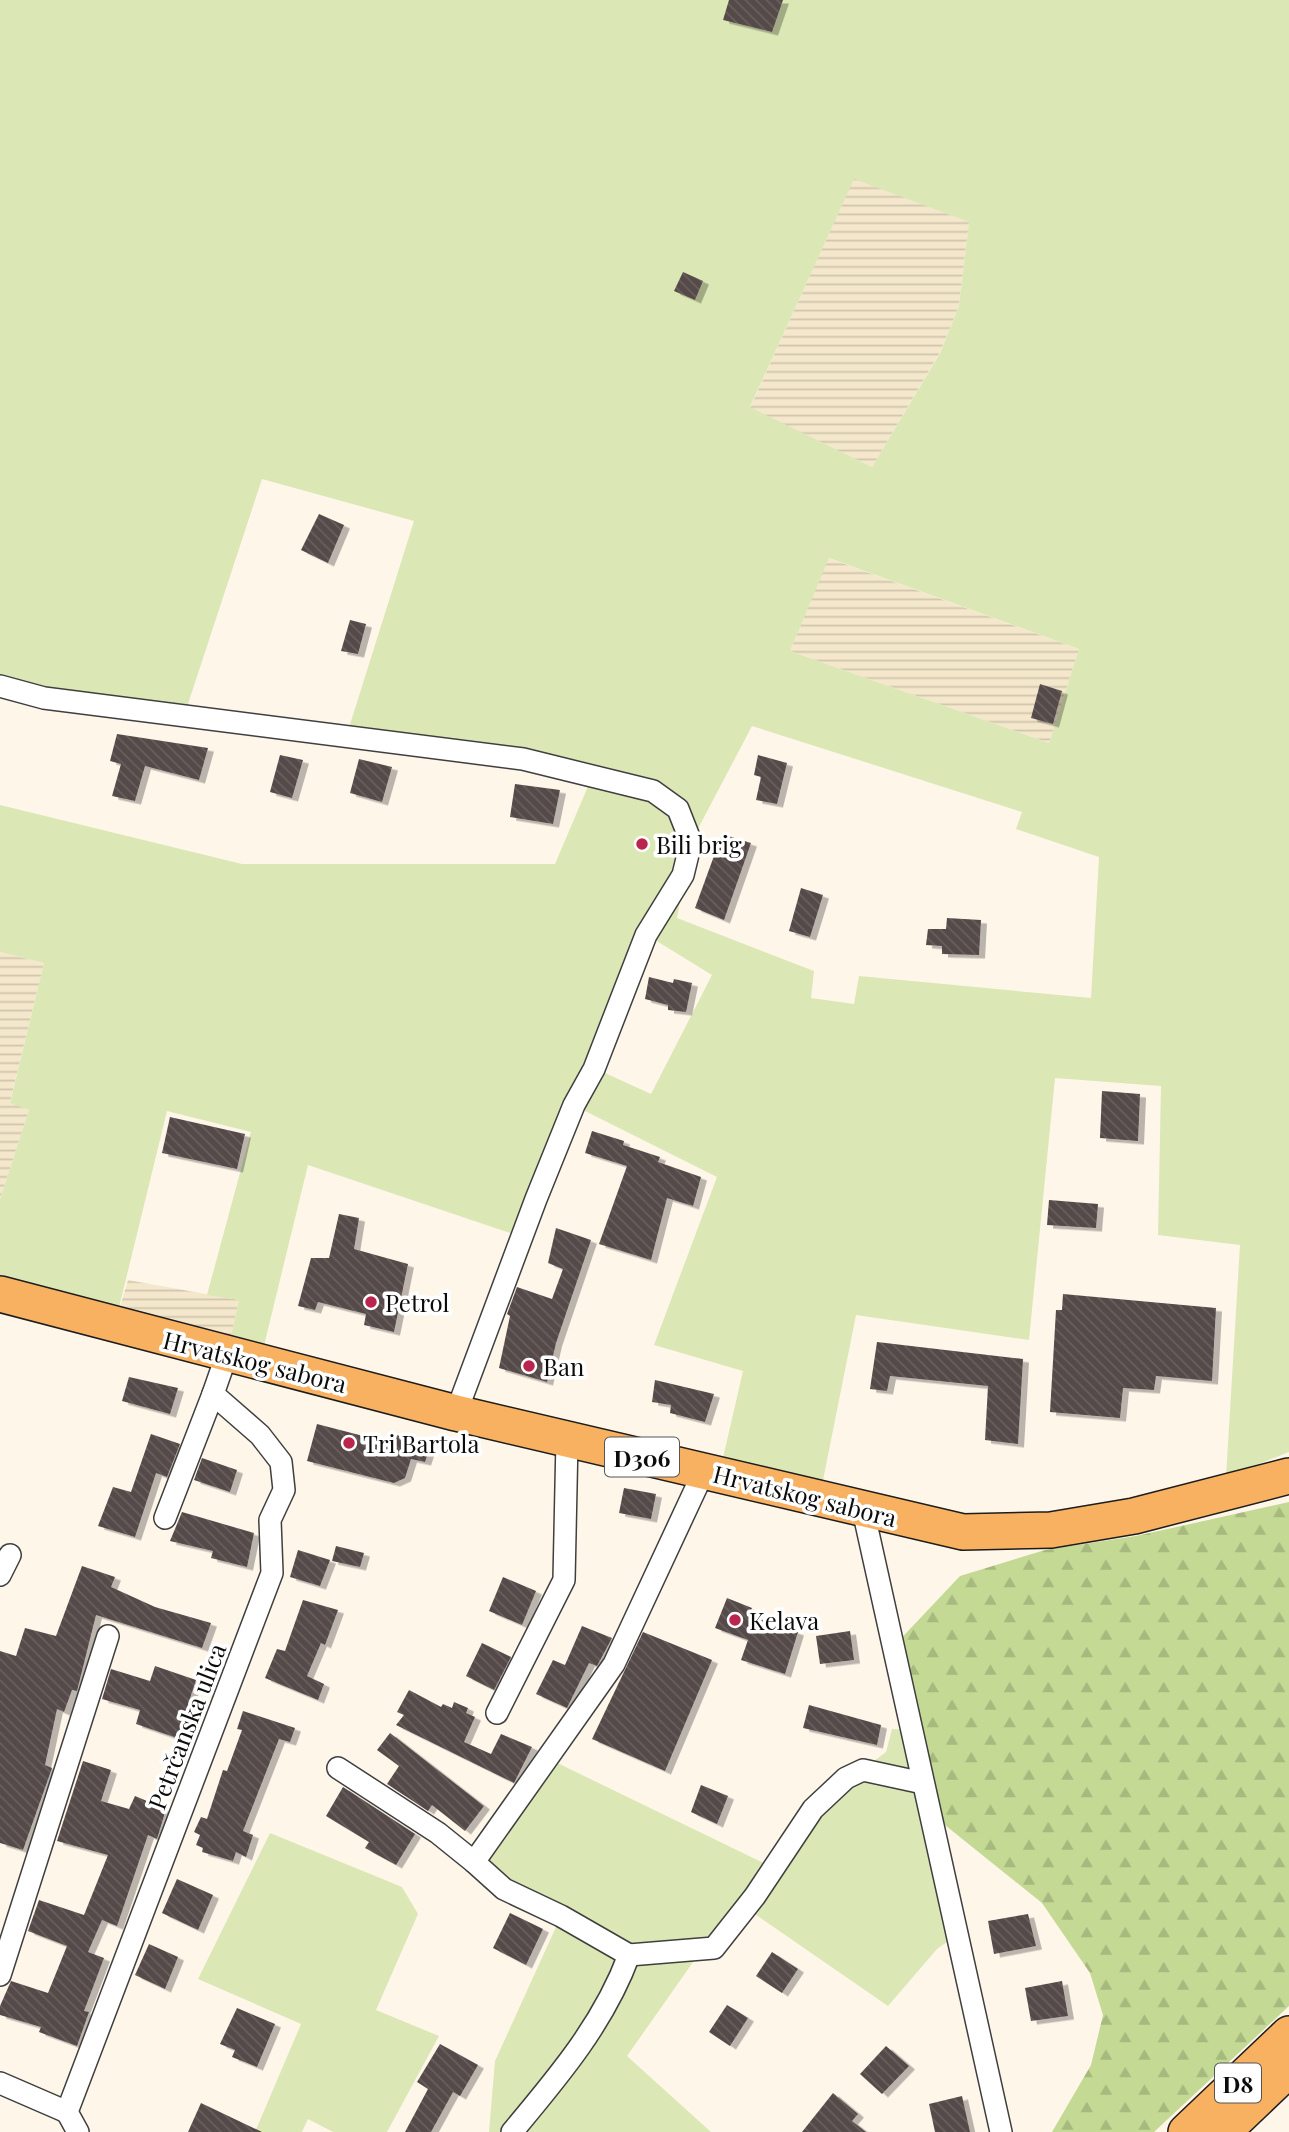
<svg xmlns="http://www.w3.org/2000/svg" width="1289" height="2132" font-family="'Playfair Display',serif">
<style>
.farmland{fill:url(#farmland-rules)}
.grass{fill:#dbe8b5;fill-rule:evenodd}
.forest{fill:url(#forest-firs)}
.building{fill:url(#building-back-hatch);filter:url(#shadow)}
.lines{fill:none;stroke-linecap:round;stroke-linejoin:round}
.street-casing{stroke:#3f3f3f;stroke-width:24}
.primary-casing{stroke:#1d1d1d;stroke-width:38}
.street{stroke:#fff;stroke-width:21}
.primary{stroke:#f8b161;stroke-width:35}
.poi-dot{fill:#ba254e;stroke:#fff;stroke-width:2.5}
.labels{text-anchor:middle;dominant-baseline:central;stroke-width:7;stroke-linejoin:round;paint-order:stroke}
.shield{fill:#fff;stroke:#555;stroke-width:2}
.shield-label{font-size:23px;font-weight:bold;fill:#0c0c0c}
.poi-label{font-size:24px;fill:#0c0c0c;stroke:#fff;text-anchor:start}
.street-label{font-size:24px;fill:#0c0c0c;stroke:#fff}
</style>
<defs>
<pattern id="farmland-rules" width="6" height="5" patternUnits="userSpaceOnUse" patternTransform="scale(1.75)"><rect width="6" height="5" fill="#f4e7cb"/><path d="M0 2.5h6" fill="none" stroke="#d0c5ad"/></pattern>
<pattern id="forest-firs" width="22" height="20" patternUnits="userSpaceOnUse" patternTransform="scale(1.75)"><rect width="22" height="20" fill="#c3d994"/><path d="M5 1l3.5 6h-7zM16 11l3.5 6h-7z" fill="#a6b97e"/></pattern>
<pattern id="building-back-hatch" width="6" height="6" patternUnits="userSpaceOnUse" patternTransform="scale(1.75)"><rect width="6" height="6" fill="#544a48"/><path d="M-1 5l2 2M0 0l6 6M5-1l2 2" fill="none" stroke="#68605e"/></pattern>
<filter id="shadow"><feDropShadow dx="6" dy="3.5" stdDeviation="0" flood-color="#0004"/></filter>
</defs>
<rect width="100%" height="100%" fill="#fff6ea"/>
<!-- farmland -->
<g class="farmland">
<path d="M 854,178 L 969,222 L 959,306 L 940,352 L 872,467 L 750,408 Z"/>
<path d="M 828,558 L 1079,649 L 1049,743 L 790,651 Z"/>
<path d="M 0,952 L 44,963 L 10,1102 L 29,1110 L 0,1199 Z"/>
<path d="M 128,1280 L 239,1300 L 227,1354 L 115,1324 Z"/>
</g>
<!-- grass -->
<g class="grass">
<path d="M 0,0 L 1289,0 L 1289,1452 L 1226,1477 L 1240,1245 L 1158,1235 L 1161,1086 L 1055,1078 L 1029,1340 L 856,1315 L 819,1500 L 719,1475 L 743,1371 L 654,1345 L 717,1177 L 575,1106 L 522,1237 L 308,1165 L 260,1362 L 227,1354 L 239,1300 L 207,1295 L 251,1132 L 167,1111 L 115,1324 L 0,1294 L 0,1199 L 29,1110 L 10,1103 L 44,963 L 0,952 L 0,805 L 242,864 L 555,864 L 592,777 L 347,734 L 414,521 L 262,479 L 183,719 L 0,686 ZM 854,179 L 969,222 L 959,306 L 940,353 L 872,467 L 750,407 ZM 829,558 L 1079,649 L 1049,743 L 790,651 ZM 752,726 L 1022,812 L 1016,829 L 1099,857 L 1091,998 L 859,976 L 854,1004 L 811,998 L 814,971 L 677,918 L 691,842 ZM 647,935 L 712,975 L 651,1094 L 594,1068 Z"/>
<path d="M 892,1729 L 912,1730 L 957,1935 L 937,1949 L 888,2006 L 736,1901 L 627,2056 L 711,2132 L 489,2132 L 495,2061 L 561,1916 L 474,1862 L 547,1758 L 774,1868 L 824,1799 L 886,1752 Z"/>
<path d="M 270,1833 L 402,1887 L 418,1914 L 376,2010 L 439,2036 L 387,2132 L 333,2132 L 308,2119 L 302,2132 L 255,2132 L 301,2024 L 198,1979 Z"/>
</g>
<!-- forest -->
<path class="forest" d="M 1289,1502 L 1289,2006 L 1154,2132 L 1052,2132 L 1091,2065 L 1103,2015 L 1090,1973 L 1042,1903 L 930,1813 L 893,1647 L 960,1576 L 1045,1550 L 1136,1536 Z"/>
<!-- building -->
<g class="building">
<path d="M 729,0 L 783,0 L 772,32 L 723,20 Z"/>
<path d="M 683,272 L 703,281 L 695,300 L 674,291 Z"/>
<path d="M 319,514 L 344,525 L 328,563 L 301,550 Z"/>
<path d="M 350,620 L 366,624 L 358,654 L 341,651 Z"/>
<path d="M 1040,684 L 1062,691 L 1053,724 L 1031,718 Z"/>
<path d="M 117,734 L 208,748 L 199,780 L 145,766 L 135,801 L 112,796 L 121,764 L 110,761 Z"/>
<path d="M 280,755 L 303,760 L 292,798 L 270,792 Z"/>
<path d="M 758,755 L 787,763 L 777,804 L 756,800 L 761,777 L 754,775 Z"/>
<path d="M 359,759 L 392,767 L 382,802 L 350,793 Z"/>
<path d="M 515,784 L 560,790 L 553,824 L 510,817 Z"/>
<path d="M 722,834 L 751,843 L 724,920 L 695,908 Z"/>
<path d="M 801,888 L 823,895 L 810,937 L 789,931 Z"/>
<path d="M 947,918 L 981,920 L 979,955 L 942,954 L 942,946 L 926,945 L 928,929 L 946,929 Z"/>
<path d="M 649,977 L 673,983 L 674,979 L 692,983 L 686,1012 L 668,1010 L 668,1005 L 645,999 Z"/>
<path d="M 1102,1091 L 1140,1094 L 1138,1141 L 1100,1138 Z"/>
<path d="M 170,1117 L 245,1134 L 237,1169 L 162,1153 Z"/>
<path d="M 592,1131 L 624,1141 L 623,1145 L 660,1157 L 658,1162 L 701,1177 L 693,1206 L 667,1198 L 651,1260 L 599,1244 L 627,1166 L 585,1153 Z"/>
<path d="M 1049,1200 L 1098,1204 L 1096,1228 L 1047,1225 Z"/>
<path d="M 339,1214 L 359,1218 L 354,1249 L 408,1264 L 394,1332 L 364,1325 L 366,1314 L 318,1302 L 315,1310 L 298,1306 L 311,1258 L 329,1258 Z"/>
<path d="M 556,1228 L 591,1240 L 556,1343 L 547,1382 L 499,1368 L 510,1316 L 507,1314 L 517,1287 L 552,1299 L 563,1269 L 548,1263 Z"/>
<path d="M 1063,1294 L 1216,1308 L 1212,1381 L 1156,1376 L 1154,1390 L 1123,1388 L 1120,1418 L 1050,1412 L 1056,1310 L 1062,1310 Z"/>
<path d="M 877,1342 L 1023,1359 L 1018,1444 L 985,1440 L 988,1386 L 890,1376 L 887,1391 L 870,1389 Z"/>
<path d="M 129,1377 L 178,1388 L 170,1414 L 122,1401 Z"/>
<path d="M 655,1380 L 714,1394 L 705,1422 L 670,1413 L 671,1405 L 652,1402 Z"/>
<path d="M 317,1424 L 394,1444 L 396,1435 L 431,1444 L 425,1462 L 411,1459 L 405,1478 L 394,1483 L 307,1461 Z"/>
<path d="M 151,1434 L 180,1444 L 167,1477 L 156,1473 L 135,1537 L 98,1526 L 113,1487 L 131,1492 Z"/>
<path d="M 202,1458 L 237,1470 L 230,1492 L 194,1480 Z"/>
<path d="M 624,1488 L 656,1494 L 651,1519 L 619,1513 Z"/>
<path d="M 182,1512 L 254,1533 L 247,1567 L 211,1558 L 213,1551 L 170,1541 Z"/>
<path d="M 336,1546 L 364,1553 L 360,1567 L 332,1561 Z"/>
<path d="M 298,1550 L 330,1560 L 320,1586 L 290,1577 Z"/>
<path d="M 82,1566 L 115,1577 L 111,1587 L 155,1607 L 211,1623 L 202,1648 L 96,1615 L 77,1691 L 72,1690 L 64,1712 L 57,1709 L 45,1765 L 52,1768 L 23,1850 L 0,1843 L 0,1651 L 16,1656 L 25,1628 L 56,1636 Z"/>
<path d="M 503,1577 L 536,1591 L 522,1625 L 489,1611 Z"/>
<path d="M 727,1598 L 752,1608 L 749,1615 L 798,1632 L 785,1674 L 741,1660 L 748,1640 L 715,1628 Z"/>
<path d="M 303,1600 L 338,1610 L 325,1645 L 321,1643 L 307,1676 L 324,1684 L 318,1700 L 265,1678 L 277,1649 L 285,1651 Z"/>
<path d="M 582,1626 L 612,1638 L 597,1666 L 589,1663 L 567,1708 L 536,1694 L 553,1660 L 565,1665 Z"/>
<path d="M 850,1631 L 854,1660 L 820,1664 L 816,1636 Z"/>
<path d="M 643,1632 L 712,1660 L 665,1771 L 592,1739 Z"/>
<path d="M 482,1643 L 511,1657 L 494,1690 L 466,1676 Z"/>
<path d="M 155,1666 L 196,1680 L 177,1738 L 136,1724 L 140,1710 L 102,1699 L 111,1669 L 150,1681 Z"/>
<path d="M 409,1690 L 441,1707 L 443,1704 L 452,1708 L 454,1702 L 468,1708 L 466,1713 L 475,1717 L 464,1742 L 491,1754 L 501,1734 L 532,1747 L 514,1783 L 396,1725 L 404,1715 L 397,1712 Z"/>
<path d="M 809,1705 L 881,1725 L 877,1745 L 803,1728 Z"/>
<path d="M 243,1711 L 295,1728 L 290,1742 L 279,1739 L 243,1831 L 253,1835 L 246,1857 L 236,1852 L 233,1861 L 202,1852 L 203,1848 L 196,1845 L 200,1835 L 194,1832 L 201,1817 L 207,1819 L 223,1770 L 227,1771 L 242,1730 L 237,1729 Z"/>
<path d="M 390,1733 L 484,1806 L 465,1831 L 432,1805 L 428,1811 L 387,1784 L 399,1766 L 377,1750 Z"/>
<path d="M 83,1761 L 111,1770 L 101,1801 L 129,1809 L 135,1796 L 166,1809 L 157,1839 L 148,1835 L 117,1926 L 102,1920 L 88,1952 L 104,1958 L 84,2011 L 89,2012 L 77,2046 L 39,2032 L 41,2027 L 0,2015 L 0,2006 L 11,1981 L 48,1993 L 67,1946 L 28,1931 L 39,1900 L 84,1915 L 108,1855 L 57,1841 Z"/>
<path d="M 701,1785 L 728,1796 L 717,1824 L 691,1812 Z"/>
<path d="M 343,1787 L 415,1834 L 396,1865 L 365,1848 L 369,1842 L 326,1816 Z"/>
<path d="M 177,1879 L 213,1895 L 198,1930 L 162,1913 Z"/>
<path d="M 510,1913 L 543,1929 L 526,1965 L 493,1948 Z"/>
<path d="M 1028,1914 L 1036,1946 L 994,1954 L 988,1921 Z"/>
<path d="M 149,1944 L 178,1957 L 165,1989 L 135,1975 Z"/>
<path d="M 772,1952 L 798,1969 L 782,1993 L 756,1976 Z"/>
<path d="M 1062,1981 L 1068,2016 L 1031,2021 L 1025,1988 Z"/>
<path d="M 727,2005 L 748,2018 L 730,2046 L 709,2032 Z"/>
<path d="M 237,2008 L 275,2024 L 257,2067 L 232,2057 L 235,2050 L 220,2044 Z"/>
<path d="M 440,2044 L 478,2065 L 460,2096 L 453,2092 L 431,2132 L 405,2132 L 428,2089 L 417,2082 Z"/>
<path d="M 886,2046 L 909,2066 L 882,2094 L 860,2074 Z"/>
<path d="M 833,2093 L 858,2114 L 852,2121 L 866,2132 L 802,2132 Z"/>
<path d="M 962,2096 L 970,2132 L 935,2132 L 929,2104 Z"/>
<path d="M 201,2103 L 262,2132 L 188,2132 Z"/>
</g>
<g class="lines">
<!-- street casing -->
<g class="street-casing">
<g id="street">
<path d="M 0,686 L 44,698 L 523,759 L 653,791 L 678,809 L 691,842 L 683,875 L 646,935 L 594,1069 L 574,1105 L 536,1199 L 456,1413"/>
<path d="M 863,1510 L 1001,2132"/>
<path d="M 165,1518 L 213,1394"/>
<path d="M 0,1575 L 10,1555"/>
<path d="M 497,1713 L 564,1580 L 567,1440"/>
<path d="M 338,1768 L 438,1833 L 474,1862"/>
<path d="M 629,1955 L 714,1948 L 755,1896 L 813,1809 L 846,1778 L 863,1770 L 923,1783"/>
<path d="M 0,1975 L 108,1636"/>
<path d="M 0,2083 L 67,2112"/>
<path d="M 78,2132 L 67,2112 L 272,1573 L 270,1520 L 284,1490 L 281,1462 L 260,1435 L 213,1394 L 227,1354"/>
<path d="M 512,2132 C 558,2077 604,2023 629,1955 L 561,1916 L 504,1889 L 474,1862 L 614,1664 L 704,1471"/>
</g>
</g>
<!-- primary casing -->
<g class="primary-casing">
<g id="primary">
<path d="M 0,1294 L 456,1413 L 963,1532 L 1051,1530 L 1134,1516 L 1289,1476"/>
<path d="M 1186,2132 L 1289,2034"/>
<path d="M 1223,2132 L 1289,2069"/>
</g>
</g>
<!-- street -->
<use href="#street" class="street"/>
<!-- primary -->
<use href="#primary" class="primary"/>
</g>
<!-- markers -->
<g class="poi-dot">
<circle cx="642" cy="844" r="7"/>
<circle cx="371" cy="1302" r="7"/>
<circle cx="529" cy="1366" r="7"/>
<circle cx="349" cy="1443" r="7"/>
<circle cx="735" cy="1620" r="7"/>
</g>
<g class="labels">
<!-- shield labels -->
<g class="shield">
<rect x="605" y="1437.5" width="74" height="39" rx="5"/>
<rect x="1215" y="2063.5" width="46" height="39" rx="5"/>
</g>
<g class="shield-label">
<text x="642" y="1457">D306</text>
<text x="1238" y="2083">D8</text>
</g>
<!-- poi labels -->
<g class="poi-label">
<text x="656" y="844">Bili brig</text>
<text x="385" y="1302">Petrol</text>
<text x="543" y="1366">Ban</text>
<text x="363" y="1443">Tri Bartola</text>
<text x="749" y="1620">Kelava</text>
</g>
<!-- street labels -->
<g class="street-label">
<text transform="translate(255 1361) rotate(14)">Hrvatskog sabora</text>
<text transform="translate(805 1495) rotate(14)">Hrvatskog sabora</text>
<text transform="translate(186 1726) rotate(-69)">Petrčanska ulica</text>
</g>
</g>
</svg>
